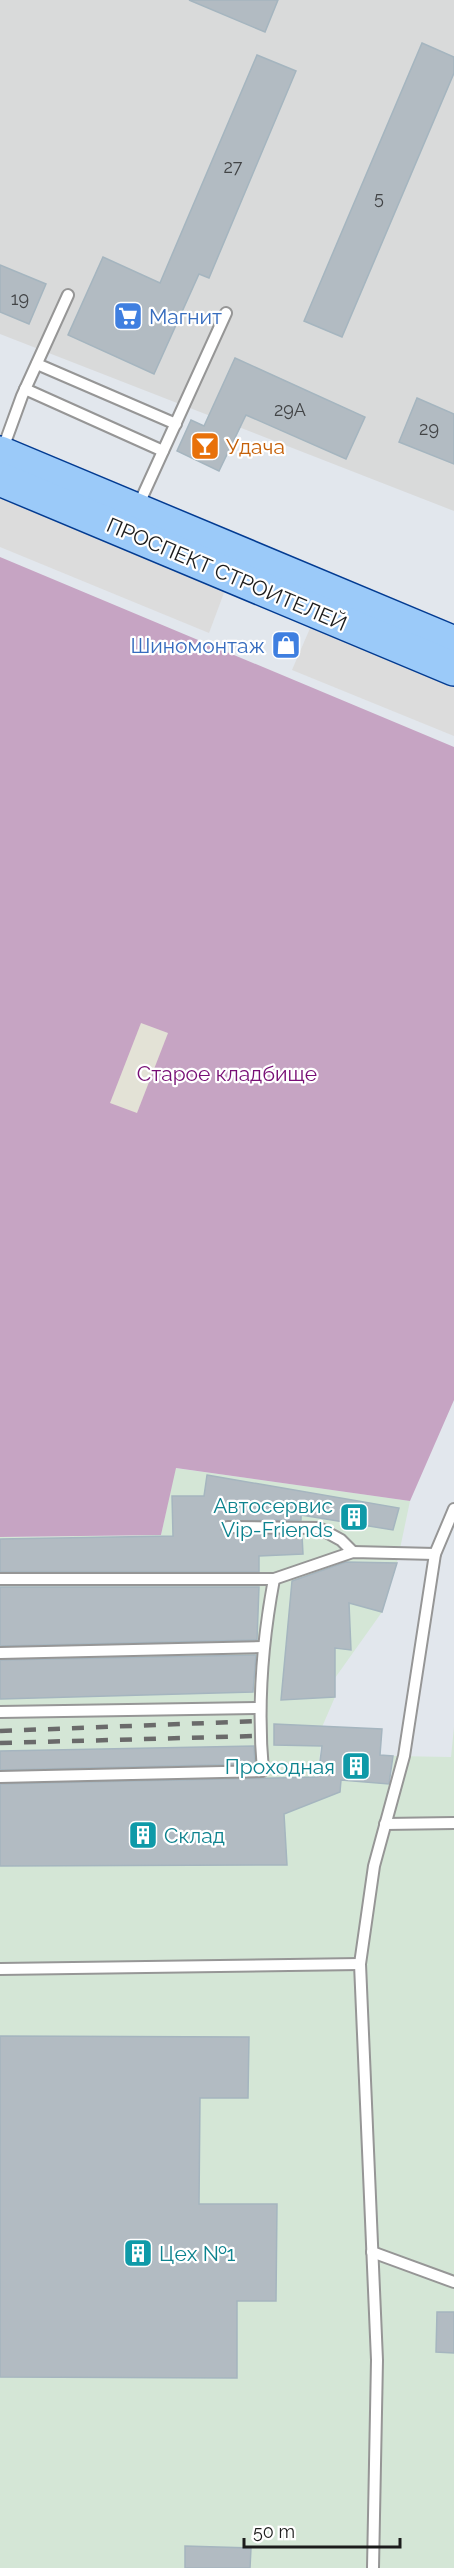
<svg xmlns="http://www.w3.org/2000/svg" width="454" height="2568" font-family="Raleway,sans-serif">
<style>
.residential{fill:#d9dada}
.industrial{fill:#d4e6d6}
.cemetery{fill:#c6a4c3}
.parking{fill:#dcdcdc}
.plaza{fill:#e3e2d6}
.building{fill:#b2bbc2;stroke:#a5b5bf;stroke-width:1.5}
.lines{fill:none;stroke-linecap:round;stroke-linejoin:round}
.lane-casing{stroke:#969696;stroke-width:14}
.primary-casing{stroke:#033b91;stroke-width:36}
.lane{stroke:#fff;stroke-width:10}
.primary{stroke:#9bcaf9;stroke-width:33}
.rail{stroke:#6a6a6a;stroke-width:4.5;stroke-dasharray:12 12;stroke-linecap:butt}
.labels{text-anchor:middle;dominant-baseline:central;stroke-width:4.5;stroke-linejoin:round;paint-order:stroke}
.number-label{font-size:18px;fill:#424446}
.shop-label{font-size:21px;fill:#366cbe;stroke:#fff;text-anchor:start}
.food-label{font-size:21px;fill:#c56008;stroke:#fff;text-anchor:start}
.street-label{font-size:21px;fill:#1c1c1c;stroke:#fff}
.park-label{font-size:21px;fill:#770e75;stroke:#fff}
.culture-label{font-size:21px;fill:#0d838f;stroke:#fff;text-anchor:end}
</style>
<rect width="100%" height="100%" fill="#e2e7ed"/>
<!-- residential -->
<path class="residential" d="M 0,0 L 454,0 L 454,511 L 0,334 Z"/>
<!-- industrial -->
<path class="industrial" d="M 175,1468 L 410,1501 L 397,1563 L 382,1612 L 335,1678 L 335,1697 L 322,1727 L 317,1792 L 340,1792 L 341,1780 L 391,1784 L 393,1756 L 451,1757 L 454,1727 L 454,2568 L 0,2568 L 0,1537 L 161,1535 Z"/>
<!-- cemetery -->
<path class="cemetery" d="M 0,557 L 454,747 L 454,1400 L 410,1501 L 176,1468 L 161,1535 L 0,1537 Z"/>
<!-- parking -->
<g class="parking">
<path d="M 0,496 L 225,590 L 209,633 L 0,547 Z"/>
<path d="M 311,626 L 454,687 L 454,736 L 292,670 Z"/>
</g>
<!-- plaza -->
<path class="plaza" d="M 141,1023 L 168,1033 L 137,1113 L 110,1103 Z"/>
<!-- building -->
<g class="building">
<path d="M 189,0 L 278,0 L 265,32 Z"/>
<path d="M 422,43 L 454,57 L 454,73 L 342,337 L 304,321 Z"/>
<path d="M 257,55 L 296,71 L 209,278 L 199,274 L 154,374 L 68,335 L 103,257 L 160,283 Z"/>
<path d="M 0,265 L 46,284 L 29,324 L 0,312 Z"/>
<path d="M 235,358 L 365,417 L 346,459 L 246,415 L 219,471 L 177,451 L 191,420 L 204,426 Z"/>
<path d="M 417,398 L 454,414 L 454,464 L 399,442 Z"/>
<path d="M 207,1475 L 399,1508 L 393,1530 L 301,1515 L 301,1520 L 224,1521 L 221,1530 L 227,1534 L 302,1535 L 303,1554 L 259,1556 L 259,1572 L 0,1572 L 0,1539 L 173,1536 L 172,1496 L 204,1496 Z"/>
<path d="M 346,1562 L 397,1563 L 382,1612 L 349,1603 L 351,1650 L 335,1648 L 335,1697 L 281,1700 L 292,1581 Z"/>
<path d="M 0,1587 L 259,1587 L 257,1640 L 0,1646 Z"/>
<path d="M 256,1655 L 253,1692 L 0,1699 L 0,1660 Z"/>
<path d="M 274,1724 L 382,1729 L 380,1755 L 393,1756 L 389,1784 L 341,1780 L 340,1792 L 284,1814 L 287,1865 L 0,1866 L 0,1784 L 318,1777 L 322,1746 L 274,1745 Z"/>
<path d="M 254,1746 L 255,1764 L 0,1770 L 0,1751 Z"/>
<path d="M 0,2036 L 249,2037 L 248,2098 L 200,2098 L 199,2204 L 277,2204 L 276,2301 L 237,2301 L 237,2378 L 0,2377 Z"/>
<path d="M 437,2312 L 454,2312 L 454,2353 L 436,2352 Z"/>
<path d="M 185,2546 L 251,2548 L 250,2568 L 185,2568 Z"/>
</g>
<g class="lines">
<!-- lane casing -->
<g class="lane-casing">
<g id="lane">
<path d="M 37,364 L 176,424"/>
<path d="M 25,389 L 163,451"/>
<path d="M 2,451 L 22,396 L 68,295"/>
<path d="M 138,506 L 226,313"/>
<path d="M 228,1527 L 319,1528 L 341,1540 L 353,1552"/>
<path d="M 0,1579 L 274,1579 L 353,1552 L 435,1554"/>
<path d="M 0,1653 L 262,1647"/>
<path d="M 0,1712 L 260,1708"/>
<path d="M 0,1777 L 263,1771 C 257,1705 262,1643 274,1579"/>
<path d="M 385,1824 L 454,1823"/>
<path d="M 0,1969 L 360,1964"/>
<path d="M 372,2252 L 454,2282"/>
<path d="M 373,2568 L 377,2360 L 360,1964 L 374,1866 L 404,1756 L 435,1554 L 454,1509"/>
</g>
</g>
<!-- primary casing -->
<g class="primary-casing">
<g id="primary">
<path d="M 0,453 L 454,643"/>
<path d="M 0,479 L 454,669"/>
</g>
</g>
<!-- lane -->
<use href="#lane" class="lane"/>
<!-- primary -->
<use href="#primary" class="primary"/>
<!-- rail -->
<g class="rail">
<path d="M 0,1731 L 259,1721"/>
<path d="M 0,1743 L 256,1736"/>
</g>
</g>
<!-- icons -->
<defs>
<g id="supermarket-square" transform="scale(1.5)"><rect x="-9" y="-9" width="18" height="18" rx="4" fill="#3f7fe0" stroke="#fff"/><path d="M-6-5.5h2.5l.6 2H6L4.5 2H-2.5L-4.4-4H-6ZM-1.5 3.2a1.3 1.3 0 1 0 .1 0ZM3 3.2a1.3 1.3 0 1 0 .1 0Z" fill="#fff"/></g>
<g id="bar-square" transform="scale(1.5)"><rect x="-9" y="-9" width="18" height="18" rx="4" fill="#e8710a" stroke="#fff"/><path d="M-6-5H6L.8 .8V4.5H3.5V6h-7V4.5H-.8V.8Z" fill="#fff"/></g>
<g id="shop-square" transform="scale(1.5)"><rect x="-9" y="-9" width="18" height="18" rx="4" fill="#3f7fe0" stroke="#fff"/><path d="M-5-2.5h2.3a2.7 3.5 0 0 1 5.4 0H5L5.5 6h-11ZM-1.5-2.5h3a1.5 2.3 0 0 0-3 0Z" fill="#fff"/></g>
<g id="building-square" transform="scale(1.5)"><rect x="-9" y="-9" width="18" height="18" rx="4" fill="#0f9aa8" stroke="#fff"/><path d="M-4-6H4V6H1V3H-1V6H-4ZM-2.5-4.3h1.7v1.8h-1.7ZM.8-4.3h1.7v1.8H.8ZM-2.5-1h1.7V.8h-1.7ZM.8-1h1.7V.8H.8Z" fill="#fff"/></g>
</defs>
<g fill-rule="evenodd">
<use href="#supermarket-square" x="128" y="316"/>
<use href="#bar-square" x="205" y="446"/>
<use href="#shop-square" x="286" y="645"/>
<use href="#building-square" x="354" y="1517"/>
<use href="#building-square" x="356" y="1766"/>
<use href="#building-square" x="143" y="1835"/>
<use href="#building-square" x="138" y="2253"/>
</g>
<g class="labels">
<!-- number labels -->
<g class="number-label">
<text x="233" y="166">27</text>
<text x="379" y="197">5</text>
<text x="20" y="298">19</text>
<text x="290" y="409">29А</text>
<text x="429" y="428">29</text>
</g>
<!-- shop labels -->
<g class="shop-label">
<text x="149" y="316">Магнит</text>
<text x="265" y="645" text-anchor="end">Шиномонтаж</text>
</g>
<!-- food labels -->
<g class="food-label">
<text x="226" y="446">Удача</text>
</g>
<!-- street labels -->
<g class="street-label">
<text transform="translate(227 574) rotate(23)">ПРОСПЕКТ СТРОИТЕЛЕЙ</text>
</g>
<!-- park labels -->
<g class="park-label">
<text x="227" y="1073">Старое кладбище</text>
</g>
<!-- culture labels -->
<g class="culture-label">
<text x="333" y="1505">Автосервис<tspan x="333" dy="24">Vip-Friends</tspan></text>
<text x="335" y="1766">Проходная</text>
<text x="164" y="1835" text-anchor="start">Склад</text>
<text x="159" y="2253" text-anchor="start">Цех №1</text>
</g>
</g>
<!-- scale -->
<path d="M244 2538v9h156v-9" fill="none" stroke="#1c1c1c" stroke-width="3"/>
<text x="253" y="2538" font-size="18" fill="#1c1c1c" stroke="#ffffff" stroke-width="4.5" paint-order="stroke">50 m</text>
</svg>
